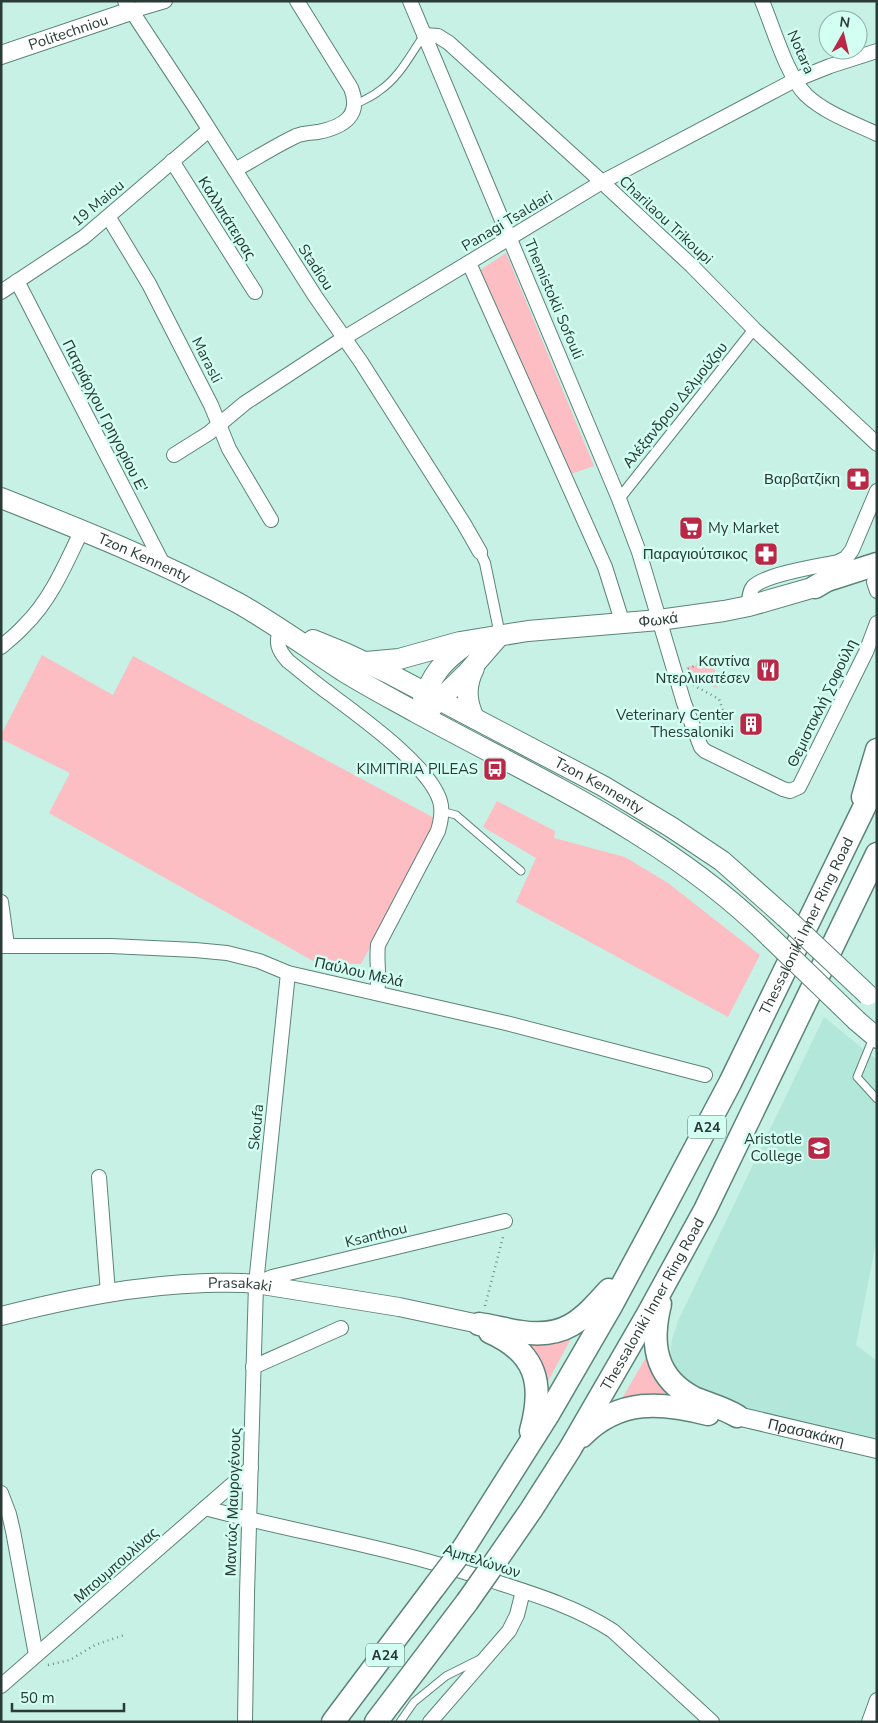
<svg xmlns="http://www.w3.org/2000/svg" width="878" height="1723" font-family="'Nunito Sans',sans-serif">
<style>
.built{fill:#b3e7d9}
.green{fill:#fcbec2}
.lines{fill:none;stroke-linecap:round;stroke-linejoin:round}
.service-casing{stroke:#5b8479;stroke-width:9}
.pedestrian-casing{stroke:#5b8479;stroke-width:12}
.minor-casing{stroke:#5b8479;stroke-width:16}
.tertiary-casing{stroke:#5b8479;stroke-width:20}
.secondary-casing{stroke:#5b8479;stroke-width:22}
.trunk-casing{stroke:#5b8479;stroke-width:25}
.path{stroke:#739088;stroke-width:2.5;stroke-dasharray:1 4;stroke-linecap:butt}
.service{stroke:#fff;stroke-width:7}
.pedestrian{stroke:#fff;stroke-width:10}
.minor{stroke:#fff;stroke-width:14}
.tertiary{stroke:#fff;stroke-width:18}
.secondary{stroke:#fff;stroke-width:20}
.trunk{stroke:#fff;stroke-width:22}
.secondary-bridge-casing{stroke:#5b8479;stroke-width:22;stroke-linecap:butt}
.trunk-bridge-casing{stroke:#5b8479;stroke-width:25;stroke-linecap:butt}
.secondary-bridge{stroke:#fff;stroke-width:20}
.trunk-bridge{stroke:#fff;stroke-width:22}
.labels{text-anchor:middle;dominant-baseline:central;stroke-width:5;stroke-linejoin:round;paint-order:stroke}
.shield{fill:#d3fef2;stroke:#5d766f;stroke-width:1}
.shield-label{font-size:14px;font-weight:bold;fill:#2a3b37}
.street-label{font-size:15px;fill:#2a3b37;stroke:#d3fef2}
.poi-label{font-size:15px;fill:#2a3b37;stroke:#d3fef2;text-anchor:end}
</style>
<rect width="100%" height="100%" fill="#c6f1e4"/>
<!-- built -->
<path class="built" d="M 824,1017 L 877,1060 L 877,1237 L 856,1345 L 877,1361 L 877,1440 L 734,1407 L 696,1389 L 678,1372 L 670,1355 L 672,1339 L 678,1321 Z"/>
<!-- green -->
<g class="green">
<path d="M 506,253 L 594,466 L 568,475 L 477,272 Z"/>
<path d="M 42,655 L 113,695 L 133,656 L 438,820 L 361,964 L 315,962 L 49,813 L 70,773 L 1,739 L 1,735 Z"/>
<path d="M 714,662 L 717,688 L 689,674 L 686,667 Z"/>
<path d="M 497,801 L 555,831 L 554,838 L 625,857 L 668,883 L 760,955 L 728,1017 L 516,902 L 536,858 L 483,827 Z"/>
<path d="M 573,1335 L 547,1383 L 521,1340 Z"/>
<path d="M 648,1354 L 675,1395 L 620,1402 Z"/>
</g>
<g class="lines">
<!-- service casing -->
<g class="service-casing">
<g id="service">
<path d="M 355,105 C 363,100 372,97 379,91 C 399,78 411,54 424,35"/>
<path d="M 441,811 L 456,815 L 521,871"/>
<path d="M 873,1038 L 857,1077 L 877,1099"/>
<path d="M 400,1722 L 414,1702 L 446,1676 L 480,1659"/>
</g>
</g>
<!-- pedestrian casing -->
<g class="pedestrian-casing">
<g id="pedestrian">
<path d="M 619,499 L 754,329"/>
<path d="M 480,552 L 485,563 L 500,635"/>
</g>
</g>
<!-- minor casing -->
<g class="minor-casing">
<g id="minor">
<path d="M 125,1 L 193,104 L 315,296 L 361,362 L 464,524 L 480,552"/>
<path d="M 410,1 L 619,499 L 639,552 L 684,703 L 701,747 L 705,751 L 783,789 L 790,791 L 799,787 L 866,652 L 877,623"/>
<path d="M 762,1 C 773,27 787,76 806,95 C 825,113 854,123 877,134"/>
<path d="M 131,11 L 165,1"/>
<path d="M 424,35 L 438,36 L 449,43 L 602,182 L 692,266 L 754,329 L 877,444"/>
<path d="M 172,161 L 255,292"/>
<path d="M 235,170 C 255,159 275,146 296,136 C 303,133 311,133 318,132 C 343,127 362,116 351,88 L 297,1"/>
<path d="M 109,218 L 149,284 L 211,405 L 229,449 L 271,520"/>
<path d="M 469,263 L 605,567 L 623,624"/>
<path d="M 17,281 L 164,566"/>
<path d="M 1,292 L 84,237 L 209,130"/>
<path d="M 174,455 L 209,433 L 245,403 L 344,338 L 602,182 L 795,80 L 830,66 L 877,51"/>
<path d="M 874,582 L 877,591"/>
<path d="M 749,606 C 749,600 749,592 753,587 C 765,574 820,566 838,562 L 846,558 L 852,550 L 877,491"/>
<path d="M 281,629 C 275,642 278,650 288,661 C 302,672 316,684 330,694 C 360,717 429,765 440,801 C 443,811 441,821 438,831 L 378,945 C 376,961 380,975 377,993"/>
<path d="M 1,647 C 9,640 17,634 24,626 C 51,600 66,563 82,530"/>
<path d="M 1,902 L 7,945"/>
<path d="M 1,946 L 111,946 L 195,950 L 227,953 L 259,961 L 288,973 L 506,1023 L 705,1075"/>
<path d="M 99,1177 L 108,1293"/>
<path d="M 256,1284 L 272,1277 L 505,1221"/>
<path d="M 253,1367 L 341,1328"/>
<path d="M 1,1493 L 9,1514 L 13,1531 L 36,1655"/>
<path d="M 205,1508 C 268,1525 333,1537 396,1553 C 427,1560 457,1570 487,1579 C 530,1593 575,1606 613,1631 L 712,1722"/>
<path d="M 1,1686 L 251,1468"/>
<path d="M 245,1722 L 247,1594 L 256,1284 L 288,973"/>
<path d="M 430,1722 L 509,1631 L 517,1615 L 523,1591"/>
<path d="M 869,1722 L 877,1700"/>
</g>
</g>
<!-- tertiary casing -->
<g class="tertiary-casing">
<g id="tertiary">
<path id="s1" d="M 1,55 L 131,11"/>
<path id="s2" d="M 1,1316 C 69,1299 136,1285 206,1283 C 223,1283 239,1282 256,1284 L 399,1307 L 479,1324"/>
<path id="s3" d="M 737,1416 L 877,1449"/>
</g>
</g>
<!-- secondary casing -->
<g class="secondary-casing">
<g id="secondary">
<path id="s4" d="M 1,498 C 82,530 162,562 238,603 C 275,624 308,648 343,671 C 367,686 392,699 417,713 C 538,779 671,838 770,937"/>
<path id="s5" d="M 313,640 L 345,653 L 388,673 L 603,786 L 671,827 L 722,861 L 785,917"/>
<path id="s6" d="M 366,662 L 399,659 L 460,642 L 528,631 L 659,620 L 724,611 L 749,606 L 815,587"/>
<path d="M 474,668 C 465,686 466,701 474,718"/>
<path d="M 421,706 C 431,675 442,661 469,643"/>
<path d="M 431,708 L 467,673 L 500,635"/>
<path d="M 857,1021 L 877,1038"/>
</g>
</g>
<!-- trunk casing -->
<g class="trunk-casing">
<g id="trunk">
<path d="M 815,587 L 827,580 L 877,564"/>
<path d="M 863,797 L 877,750"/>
<path d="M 660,1304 C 650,1344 655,1378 694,1398 C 708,1404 724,1408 737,1416"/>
<path d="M 479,1324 C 493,1326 507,1330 521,1332 C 565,1339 582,1320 609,1290"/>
<path d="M 490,1332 C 537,1353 544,1384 531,1431"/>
<path d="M 582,1436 C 619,1398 662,1402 708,1414"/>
<path id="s7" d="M 463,1549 L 549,1413 L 611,1306 L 653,1228 L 730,1083 L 877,781"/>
<path id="s8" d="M 493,1565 L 531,1510 L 570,1449 L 648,1314 L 705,1210 L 877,854"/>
<path d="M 333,1722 L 435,1586"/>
<path d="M 376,1722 L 467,1602"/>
</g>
</g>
<!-- path -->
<g class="path">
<path d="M 688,669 L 701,663 L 708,657"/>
<path d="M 693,685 L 719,699 C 725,717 731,723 712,734"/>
<path d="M 485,1306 L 503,1237"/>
<path d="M 48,1665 L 70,1660 L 95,1645 L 124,1635"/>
</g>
<!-- service -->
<use href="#service" class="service"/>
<!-- pedestrian -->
<use href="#pedestrian" class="pedestrian"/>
<!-- minor -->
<use href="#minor" class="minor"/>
<!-- tertiary -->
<use href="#tertiary" class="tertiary"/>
<!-- secondary -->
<use href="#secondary" class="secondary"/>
<!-- trunk -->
<use href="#trunk" class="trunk"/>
<!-- secondary-bridge casing -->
<g class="secondary-bridge-casing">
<g id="secondary-bridge">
<path d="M 785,917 L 868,995"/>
<path d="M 770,937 L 857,1021"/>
</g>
</g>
<!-- trunk-bridge casing -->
<g class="trunk-bridge-casing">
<g id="trunk-bridge">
<path d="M 435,1586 L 463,1549"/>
<path d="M 467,1602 L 493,1565"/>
</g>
</g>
<!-- secondary-bridge -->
<use href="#secondary-bridge" class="secondary-bridge"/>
<!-- trunk-bridge -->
<use href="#trunk-bridge" class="trunk-bridge"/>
</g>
<!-- icons -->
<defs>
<g id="pharmacy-square" transform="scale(1.25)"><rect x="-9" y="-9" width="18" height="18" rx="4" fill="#b92847" stroke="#d3fef2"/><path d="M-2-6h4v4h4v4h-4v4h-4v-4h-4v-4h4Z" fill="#fff"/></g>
<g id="supermarket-square" transform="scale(1.25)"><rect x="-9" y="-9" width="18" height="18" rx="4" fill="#b92847" stroke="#d3fef2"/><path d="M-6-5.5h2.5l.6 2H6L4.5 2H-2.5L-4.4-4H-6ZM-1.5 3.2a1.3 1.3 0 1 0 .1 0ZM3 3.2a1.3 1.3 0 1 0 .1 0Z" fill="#fff"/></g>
<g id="restaurant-square" transform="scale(1.25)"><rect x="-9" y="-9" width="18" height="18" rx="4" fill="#b92847" stroke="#d3fef2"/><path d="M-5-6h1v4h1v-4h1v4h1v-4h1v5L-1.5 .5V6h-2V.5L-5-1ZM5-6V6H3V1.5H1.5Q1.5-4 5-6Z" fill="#fff"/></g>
<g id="building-square" transform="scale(1.25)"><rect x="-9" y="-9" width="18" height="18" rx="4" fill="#b92847" stroke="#d3fef2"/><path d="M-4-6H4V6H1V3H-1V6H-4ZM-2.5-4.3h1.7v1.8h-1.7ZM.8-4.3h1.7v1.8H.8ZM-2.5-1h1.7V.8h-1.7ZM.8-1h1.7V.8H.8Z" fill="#fff"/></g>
<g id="bus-square" transform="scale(1.25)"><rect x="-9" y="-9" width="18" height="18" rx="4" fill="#b92847" stroke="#d3fef2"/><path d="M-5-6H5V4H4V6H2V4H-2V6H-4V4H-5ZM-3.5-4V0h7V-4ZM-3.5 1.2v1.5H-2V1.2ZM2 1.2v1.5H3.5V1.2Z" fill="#fff"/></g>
<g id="school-square" transform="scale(1.25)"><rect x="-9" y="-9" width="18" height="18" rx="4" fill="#b92847" stroke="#d3fef2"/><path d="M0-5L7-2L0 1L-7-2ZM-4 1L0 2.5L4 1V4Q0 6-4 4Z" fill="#fff"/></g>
</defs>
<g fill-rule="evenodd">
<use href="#pharmacy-square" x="858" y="479"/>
<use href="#supermarket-square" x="691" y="528"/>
<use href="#pharmacy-square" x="766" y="554"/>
<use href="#restaurant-square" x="768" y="670"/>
<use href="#building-square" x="751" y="724"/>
<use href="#bus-square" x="495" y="769"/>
<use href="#school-square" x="819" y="1148"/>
</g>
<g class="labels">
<!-- shield labels -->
<g class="shield">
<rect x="688" y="1115.5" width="38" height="23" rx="4"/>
<rect x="366" y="1643.5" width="38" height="23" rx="4"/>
</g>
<g class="shield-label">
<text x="707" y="1127">Α24</text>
<text x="385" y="1655">Α24</text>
</g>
<!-- street labels -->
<g class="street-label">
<text stroke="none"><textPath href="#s1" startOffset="71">Politechniou</textPath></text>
<text transform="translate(801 52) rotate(66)">Notara</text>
<text transform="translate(98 203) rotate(-40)">19 Maiou</text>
<text transform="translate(227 218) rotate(58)">Καλλιπάτειρας</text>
<text transform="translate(666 220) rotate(43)">Charilaou Trikoupi</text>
<text transform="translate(507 221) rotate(-31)">Panagi Tsaldari</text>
<text transform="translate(316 267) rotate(57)">Stadiou</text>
<text transform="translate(554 299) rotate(67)">Themistokli Sofouli</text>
<text transform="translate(207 360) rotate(63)">Marasli</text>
<text transform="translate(675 405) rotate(-51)">Αλέξανδρου Δελμούζου</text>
<text transform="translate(105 416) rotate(63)">Πατριάρχου Γρηγορίου Ε'</text>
<text stroke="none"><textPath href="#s4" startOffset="155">Tzon Kennenty</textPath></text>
<text stroke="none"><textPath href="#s6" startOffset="296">Φωκά</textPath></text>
<text transform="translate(822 703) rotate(-64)">Θεμιστοκλή Σοφούλη</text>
<text stroke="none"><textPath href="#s5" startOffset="321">Tzon Kennenty</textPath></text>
<text stroke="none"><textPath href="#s7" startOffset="712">Thessaloniki Inner Ring Road</textPath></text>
<text transform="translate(359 972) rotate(13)">Παύλου Μελά</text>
<text transform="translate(256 1127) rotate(-84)">Skoufa</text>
<text transform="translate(376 1235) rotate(-14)">Ksanthou</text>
<text stroke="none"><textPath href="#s2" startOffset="242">Prasakaki</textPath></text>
<text stroke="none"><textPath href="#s8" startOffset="306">Thessaloniki Inner Ring Road</textPath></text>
<text stroke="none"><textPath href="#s3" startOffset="71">Πρασακάκη</textPath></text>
<text transform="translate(233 1502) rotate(-88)">Μαντώς Μαυρογένους</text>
<text transform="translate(482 1561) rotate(18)">Αμπελώνων</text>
<text transform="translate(116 1565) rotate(-41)">Μπουμπουλίνας</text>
</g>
<!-- poi labels -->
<g class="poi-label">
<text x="840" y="479">Βαρβατζίκη</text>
<text x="708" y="528" text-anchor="start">My Market</text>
<text x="748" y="554">Παραγιούτσικος</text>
<text x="750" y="661">Καντίνα<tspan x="750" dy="17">Ντερλικατέσεν</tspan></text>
<text x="734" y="715">Veterinary Center<tspan x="734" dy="17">Thessaloniki</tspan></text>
<text x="478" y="769">KIMITIRIA PILEAS</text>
<text x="802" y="1139">Aristotle<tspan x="802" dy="17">College</tspan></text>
</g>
</g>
<!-- border -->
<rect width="878" height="1723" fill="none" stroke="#2a3b37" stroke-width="5"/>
<!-- north arrow -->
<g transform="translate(843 35) rotate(8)"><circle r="24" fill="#d3fef2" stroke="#8fb0a7"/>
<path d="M0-4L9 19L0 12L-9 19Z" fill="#b92847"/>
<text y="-8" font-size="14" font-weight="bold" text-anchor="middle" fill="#2a3b37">N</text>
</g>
<!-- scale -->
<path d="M12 1703v8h112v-8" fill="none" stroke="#2a3b37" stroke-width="2.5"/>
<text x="20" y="1703" font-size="15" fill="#2a3b37" stroke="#d3fef2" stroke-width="4" paint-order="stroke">50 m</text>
</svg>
